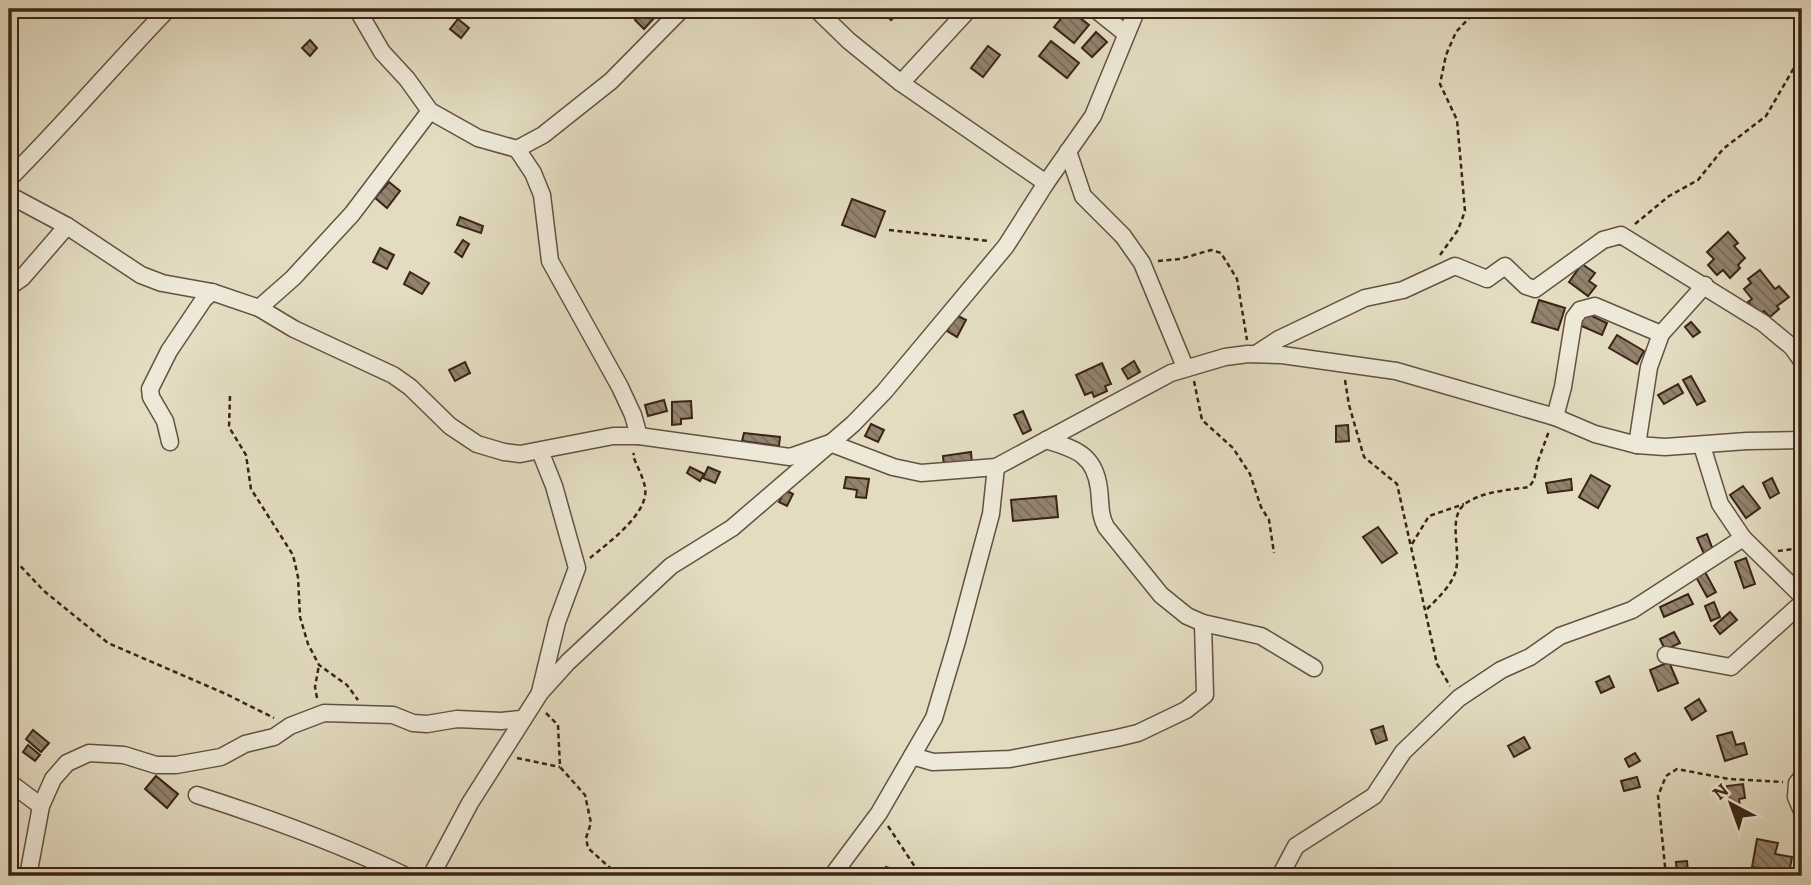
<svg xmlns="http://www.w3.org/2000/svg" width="1811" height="885" font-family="Alegreya,serif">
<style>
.building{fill:url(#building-back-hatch);stroke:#3b2316;stroke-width:2}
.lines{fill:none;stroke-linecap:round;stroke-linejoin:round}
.minor-casing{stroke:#655141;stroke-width:19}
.path{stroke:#3b2316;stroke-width:2.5;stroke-dasharray:5 3.5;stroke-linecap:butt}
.minor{stroke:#ede8d7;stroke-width:16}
</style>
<defs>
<pattern id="building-back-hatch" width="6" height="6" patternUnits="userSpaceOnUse" patternTransform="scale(1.75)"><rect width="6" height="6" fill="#92836f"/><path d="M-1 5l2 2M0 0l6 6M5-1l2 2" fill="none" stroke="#786b5a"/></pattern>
</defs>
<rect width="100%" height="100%" fill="#e3dcc1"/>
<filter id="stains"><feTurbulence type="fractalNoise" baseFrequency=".00286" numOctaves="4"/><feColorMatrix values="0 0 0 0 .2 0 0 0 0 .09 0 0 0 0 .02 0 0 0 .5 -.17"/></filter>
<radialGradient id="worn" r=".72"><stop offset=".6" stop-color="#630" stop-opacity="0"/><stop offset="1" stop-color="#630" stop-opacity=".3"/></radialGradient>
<!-- building -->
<g class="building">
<path d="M 645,9 L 656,16 L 644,29 L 635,20 Z"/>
<path d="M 888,9 L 903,9 L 891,20 L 884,13 Z"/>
<path d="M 1069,9 L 1089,25 L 1074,43 L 1054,27 Z"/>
<path d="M 458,19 L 469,28 L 461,38 L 450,29 Z"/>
<path d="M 1096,32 L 1107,42 L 1092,57 L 1082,48 Z"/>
<path d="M 310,40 L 317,48 L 310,56 L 302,48 Z"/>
<path d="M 1051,41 L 1079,63 L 1067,78 L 1039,56 Z"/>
<path d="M 988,46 L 1000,55 L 983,77 L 971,68 Z"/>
<path d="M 389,182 L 400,191 L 387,208 L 375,198 Z"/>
<path d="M 852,199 L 885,211 L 875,237 L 842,225 Z"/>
<path d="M 460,217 L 483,226 L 481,233 L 457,225 Z"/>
<path d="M 1728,232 L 1738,243 L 1734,246 L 1745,258 L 1738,265 L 1740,268 L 1730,278 L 1723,270 L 1717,275 L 1708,265 L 1714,259 L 1707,252 Z"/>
<path d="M 463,240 L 469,244 L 462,257 L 455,252 Z"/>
<path d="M 380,248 L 394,255 L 387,269 L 373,262 Z"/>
<path d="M 1582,264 L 1595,273 L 1589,281 L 1596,286 L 1588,296 L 1569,282 Z"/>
<path d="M 1760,270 L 1775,289 L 1779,286 L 1789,297 L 1777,306 L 1779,309 L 1770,317 L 1764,311 L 1759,315 L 1748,302 L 1752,299 L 1744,289 L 1751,283 L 1748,279 Z"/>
<path d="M 410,272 L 429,283 L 422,294 L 404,284 Z"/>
<path d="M 1539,300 L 1565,308 L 1558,330 L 1532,322 Z"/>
<path d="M 1583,312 L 1607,323 L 1602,335 L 1577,324 Z"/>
<path d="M 956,315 L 966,320 L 957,337 L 947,331 Z"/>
<path d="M 1691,322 L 1700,332 L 1693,337 L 1685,327 Z"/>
<path d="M 1617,335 L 1644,351 L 1637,364 L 1609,348 Z"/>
<path d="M 1134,361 L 1140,372 L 1128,379 L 1122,369 Z"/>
<path d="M 465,362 L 470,373 L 455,381 L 449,370 Z"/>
<path d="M 1102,363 L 1111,384 L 1105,386 L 1107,391 L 1094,397 L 1092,392 L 1085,395 L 1076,375 Z"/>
<path d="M 1691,376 L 1705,401 L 1697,405 L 1683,380 Z"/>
<path d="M 1678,384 L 1683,393 L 1664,404 L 1658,395 Z"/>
<path d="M 664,400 L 667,411 L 648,416 L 645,405 Z"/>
<path d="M 691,401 L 692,418 L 681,419 L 681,424 L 672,425 L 672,402 Z"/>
<path d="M 1023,411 L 1031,430 L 1023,434 L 1014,415 Z"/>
<path d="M 871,424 L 884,430 L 878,442 L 865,436 Z"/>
<path d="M 1348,425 L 1349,441 L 1336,442 L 1336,426 Z"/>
<path d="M 744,433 L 780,437 L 779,446 L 742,441 Z"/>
<path d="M 971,452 L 972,463 L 944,466 L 943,456 Z"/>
<path d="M 690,467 L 704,474 L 700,481 L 687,473 Z"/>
<path d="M 708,467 L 720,472 L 715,483 L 703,478 Z"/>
<path d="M 1591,475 L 1610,486 L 1598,508 L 1579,497 Z"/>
<path d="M 846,477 L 869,479 L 866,498 L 856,497 L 857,490 L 844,488 Z"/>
<path d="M 1772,478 L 1779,493 L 1770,498 L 1763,483 Z"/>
<path d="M 1571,479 L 1572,490 L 1548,493 L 1546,483 Z"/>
<path d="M 1743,486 L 1760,508 L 1746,518 L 1730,495 Z"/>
<path d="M 785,490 L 793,494 L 787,506 L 779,502 Z"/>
<path d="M 1056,496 L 1058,517 L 1013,521 L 1011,500 Z"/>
<path d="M 1378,527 L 1397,553 L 1382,563 L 1363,537 Z"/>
<path d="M 1707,534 L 1713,550 L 1704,554 L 1697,538 Z"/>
<path d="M 1746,558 L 1755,584 L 1744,588 L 1735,562 Z"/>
<path d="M 1705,572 L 1716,592 L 1707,597 L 1696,577 Z"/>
<path d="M 1688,594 L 1693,604 L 1664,617 L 1660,607 Z"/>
<path d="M 1714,602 L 1720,617 L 1711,621 L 1705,606 Z"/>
<path d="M 1730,612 L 1737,620 L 1720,634 L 1714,626 Z"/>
<path d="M 1674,632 L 1680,643 L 1665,650 L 1660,639 Z"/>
<path d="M 1669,662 L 1678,683 L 1658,691 L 1650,670 Z"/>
<path d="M 1609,676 L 1614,687 L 1601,693 L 1596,682 Z"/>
<path d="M 1699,699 L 1706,711 L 1692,720 L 1685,708 Z"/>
<path d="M 11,719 L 18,727 L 12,733 L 9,729 Z"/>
<path d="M 1383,726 L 1387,740 L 1376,744 L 1371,730 Z"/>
<path d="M 33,730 L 49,743 L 41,752 L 26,739 Z"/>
<path d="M 1732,732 L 1736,745 L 1744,743 L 1747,754 L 1725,761 L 1717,736 Z"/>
<path d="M 1524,737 L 1530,748 L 1514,757 L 1508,746 Z"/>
<path d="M 28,745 L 40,755 L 35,761 L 23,752 Z"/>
<path d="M 1635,753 L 1640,761 L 1629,767 L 1625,759 Z"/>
<path d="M 156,776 L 178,794 L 167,808 L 145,789 Z"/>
<path d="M 1637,777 L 1640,787 L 1624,791 L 1621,781 Z"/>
<path d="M 1743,784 L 1745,798 L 1739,799 L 1740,807 L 1730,809 L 1727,786 Z"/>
<path d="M 1757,839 L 1778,843 L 1775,854 L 1792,857 L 1789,873 L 1752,867 Z"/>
<path d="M 1687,861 L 1688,872 L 1677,873 L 1676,862 Z"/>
<path d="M 886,867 L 896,870 L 893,876 L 882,876 Z"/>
</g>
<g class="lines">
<!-- minor casing -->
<g class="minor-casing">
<g id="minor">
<path d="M 357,9 L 382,52 L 407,79 L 430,111 L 478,138 L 517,149 L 533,173 L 542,195 L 550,261 L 620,387 L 633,415 L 639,436"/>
<path d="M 816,9 L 849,41 L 901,83 L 1046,183"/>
<path d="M 1095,9 L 1125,33"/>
<path d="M 901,83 L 969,9"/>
<path d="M 517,149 L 543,135 L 611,81 L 682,9"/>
<path d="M 1068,151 L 1083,196 L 1123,236 L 1142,263 L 1185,367"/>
<path d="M 9,179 C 64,124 114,65 168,9"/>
<path d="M 9,195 L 67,226 L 141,275 L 162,283 L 212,292 L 259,308 L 294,329 L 393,375 L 410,387 L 450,426 L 477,444 L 504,452 L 520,454 L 613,436 L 639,436 L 790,457 L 830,443 L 893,467 L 921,473 L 996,467 L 1171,373 L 1225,357 L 1248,354 L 1282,355 L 1396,371 L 1555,417 L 1595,434 L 1637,445 L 1665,447 L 1747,441 L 1802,440"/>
<path d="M 9,287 L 22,278 L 67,226"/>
<path d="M 259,308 L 293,278 L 352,214 L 430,111"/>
<path d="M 1256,354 L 1279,339 L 1365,298 L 1403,290 L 1455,266 L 1487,279 L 1505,266 L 1526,286 L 1535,289 L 1603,240 L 1621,235 L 1763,323 L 1792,347 L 1802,361"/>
<path d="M 1555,417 L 1563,387 L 1574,318 L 1580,310 L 1595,306 L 1661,334"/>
<path d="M 1046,440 C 1076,449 1095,455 1099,489 C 1101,504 1099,514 1106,527 L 1161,595 L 1187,616 L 1203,623 L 1261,636 L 1314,668"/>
<path d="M 170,442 L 165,421 L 151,397 L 150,389 L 169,351 L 204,299 L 212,292"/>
<path d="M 1637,445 L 1649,367 L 1661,334 L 1705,285"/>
<path d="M 1702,446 L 1720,504 L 1743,538 L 1802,596"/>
<path d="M 540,451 L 554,486 L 577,568 L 557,622 L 540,692"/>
<path d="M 1666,655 L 1731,667 L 1802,603"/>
<path d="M 912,756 L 933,762 L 1010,759 L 1117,738 L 1138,733 L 1186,710 L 1205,695 L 1203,623"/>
<path d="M 1802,777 L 1797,783 L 1796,797 L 1802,811"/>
<path d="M 9,782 L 41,806"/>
<path d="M 197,795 C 269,818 338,843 406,876"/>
<path d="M 28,876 L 41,806 L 53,779 L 67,763 L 89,753 L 124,755 L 156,765 L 176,765 L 221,757 L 245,744 L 274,737 L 290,726 L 324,713 L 393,715 L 413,723 L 427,724 L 457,719 L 501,721 L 521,719"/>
<path d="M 431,876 L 470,803 L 540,693 L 568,662 L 671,566 L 732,528 L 853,424 L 884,392 L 1006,246 L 1046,183 L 1093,116 L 1137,9"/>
<path d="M 832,876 L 879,813 L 934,718 L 957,641 L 991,514 L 996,467"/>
<path d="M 1280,876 L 1296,846 L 1374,796 L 1403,752 L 1459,698 L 1501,670 L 1530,657 L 1560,636 L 1632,610 L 1743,538"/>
</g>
</g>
<!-- path -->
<g class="path">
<path d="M 1635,224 L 1669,196 L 1698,180 L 1723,149 L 1766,116 L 1802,54"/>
<path d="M 889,230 L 989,241"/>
<path d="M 1440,255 L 1458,230 L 1465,211 L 1457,120 L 1440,84 L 1446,55 L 1456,32 L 1470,17 L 1472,9"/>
<path d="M 1158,261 L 1180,259 L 1211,250 L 1221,253 L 1237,279 L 1247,340"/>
<path d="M 1345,380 L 1349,405 L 1364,457 L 1397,484 L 1437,664 L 1450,686"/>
<path d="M 1194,381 L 1202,420 L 1233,448 L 1250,474 L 1261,507 L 1269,520 L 1274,553"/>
<path d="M 230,396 L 229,427 L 246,455 L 251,489 L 293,555 L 298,577 L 300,617 L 308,644 L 319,665 L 347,685 L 358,700"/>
<path d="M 1412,544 L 1429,516 L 1464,504"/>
<path d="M 1778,551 L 1802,548"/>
<path d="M 9,554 L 44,591 L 108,643 L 226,694 L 274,718"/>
<path d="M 590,558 C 608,543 650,513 645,487 C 643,477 637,466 633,456 L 634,453"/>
<path d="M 1427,609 C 1437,599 1448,589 1454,576 C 1464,554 1445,518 1466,503 C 1484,491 1509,490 1529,487 L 1534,480 L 1538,461 L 1549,431"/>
<path d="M 317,698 L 315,687 L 319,665"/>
<path d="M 546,713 L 558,725 L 560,767 L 585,795 L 591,823 L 586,838 L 588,848 L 619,876"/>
<path d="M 517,758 L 560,767"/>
<path d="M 888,826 L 921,876"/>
<path d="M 1666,876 L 1658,796 L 1666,776 L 1677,769 L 1729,779 L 1783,782"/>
</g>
<!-- minor -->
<use href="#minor" class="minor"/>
</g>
<!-- margin -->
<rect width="1811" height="885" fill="none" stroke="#e3dcc1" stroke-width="35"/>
<rect x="10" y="10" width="1790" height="864" fill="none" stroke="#3b2316" stroke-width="3.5"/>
<rect x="18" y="18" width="1776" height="850" fill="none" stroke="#3b2316" stroke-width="2"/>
<!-- north arrow -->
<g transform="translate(1731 804) rotate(319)" stroke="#ede8d7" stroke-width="5" paint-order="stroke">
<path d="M0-5L12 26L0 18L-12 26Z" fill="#3b2316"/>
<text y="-10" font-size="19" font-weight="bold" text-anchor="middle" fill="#3b2316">N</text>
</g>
<rect width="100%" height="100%" filter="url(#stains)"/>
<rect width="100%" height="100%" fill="url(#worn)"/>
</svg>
